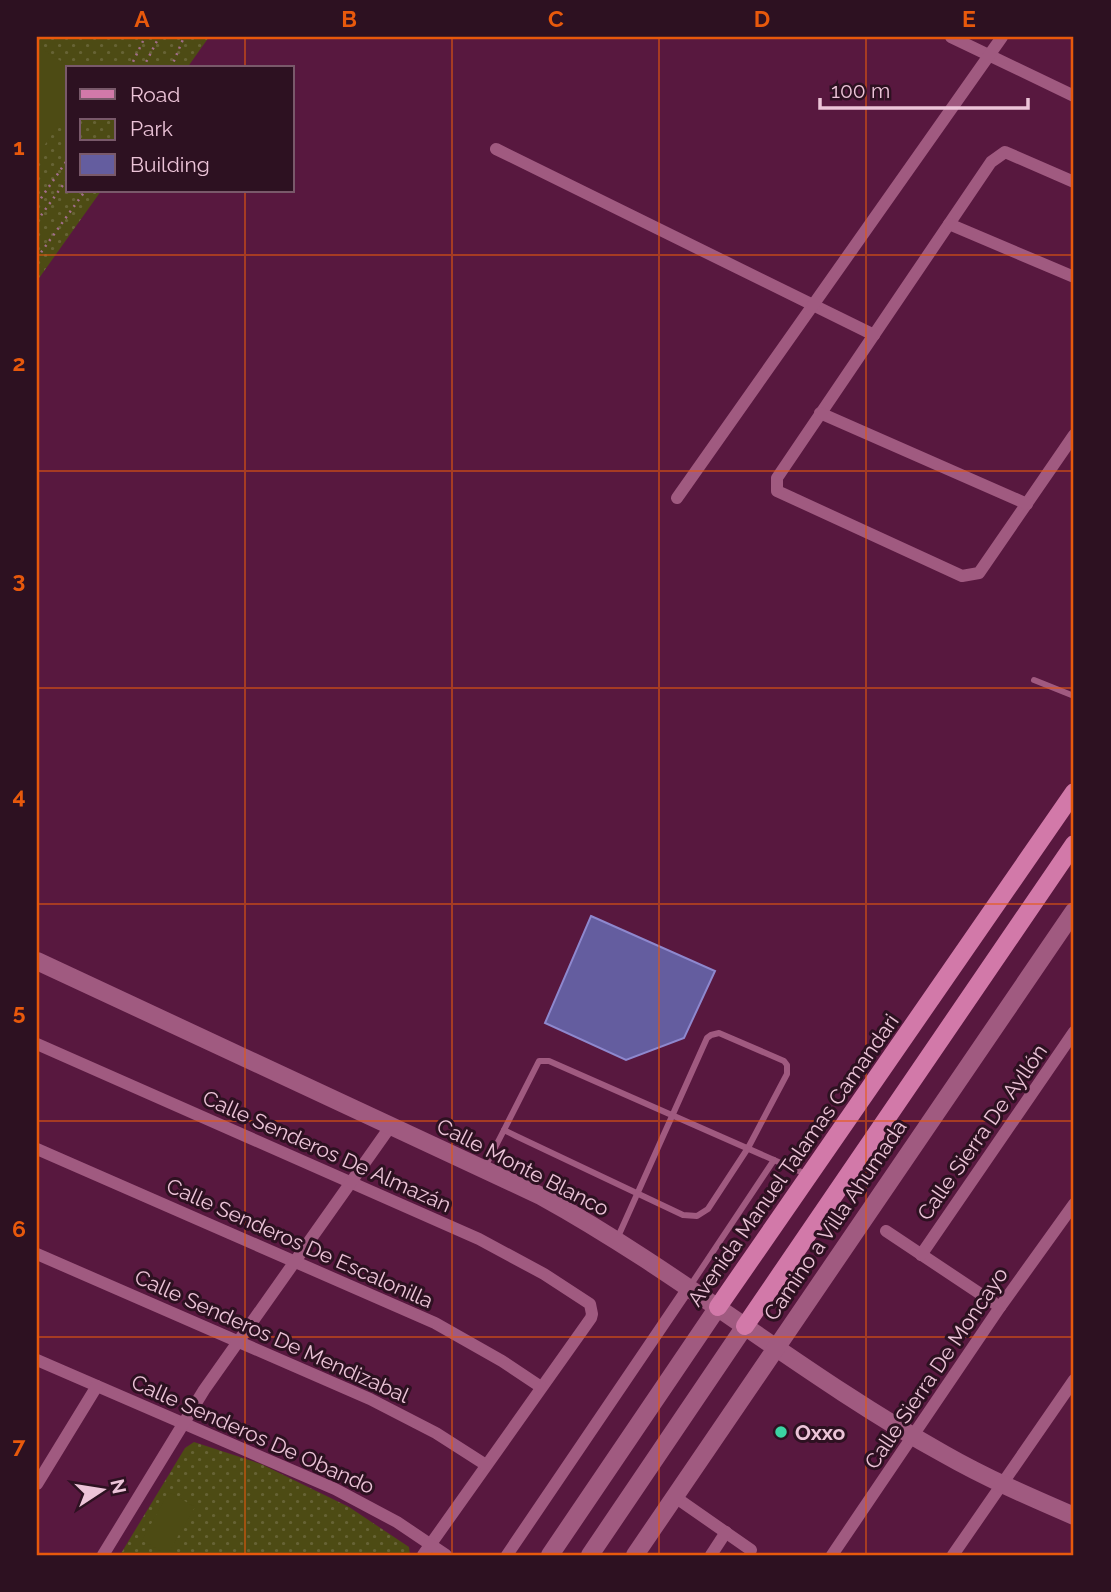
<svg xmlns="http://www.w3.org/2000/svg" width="1111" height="1592" font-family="Raleway,sans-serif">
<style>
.park{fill:url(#park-dots)}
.pitch{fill:#4d4b14}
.building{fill:#645d9f;stroke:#8e88ce;stroke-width:2}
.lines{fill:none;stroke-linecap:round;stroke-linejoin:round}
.path{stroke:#a26e8b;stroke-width:2.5;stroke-dasharray:2 5;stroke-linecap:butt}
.lane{stroke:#a05a80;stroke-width:6}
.street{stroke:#a05a80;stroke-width:12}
.secondary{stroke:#a05a80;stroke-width:18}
.primary{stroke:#d279a9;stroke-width:18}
.grid{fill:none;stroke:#e8590c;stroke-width:2;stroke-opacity:0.55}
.poi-dot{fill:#3cd4a4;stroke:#2d1121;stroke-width:2.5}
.labels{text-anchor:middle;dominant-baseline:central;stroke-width:6;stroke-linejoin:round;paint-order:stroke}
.street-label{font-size:21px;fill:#ecc4d8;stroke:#2d1121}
.poi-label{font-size:21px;font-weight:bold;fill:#ecc4d8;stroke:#2d1121;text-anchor:start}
.neatline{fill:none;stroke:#e8590c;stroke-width:2.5}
.grid-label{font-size:23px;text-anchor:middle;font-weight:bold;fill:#e8590c}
</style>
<defs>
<pattern id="park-dots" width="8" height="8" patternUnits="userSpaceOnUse" patternTransform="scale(1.75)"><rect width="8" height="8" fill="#4d4b14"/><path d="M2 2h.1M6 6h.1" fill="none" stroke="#676335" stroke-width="1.8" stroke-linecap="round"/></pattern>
</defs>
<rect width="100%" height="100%" fill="#58183f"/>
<!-- park -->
<g class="park">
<path d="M 37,37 L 209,37 L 187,68 L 68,68 L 68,191 L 101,191 L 37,281 Z"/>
<path d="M 194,1442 L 261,1464 L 349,1507 L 409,1547 L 410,1555 L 120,1555 L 185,1448 Z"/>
</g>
<!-- pitch -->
<g class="pitch">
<path d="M 37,45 L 71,68 L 68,68 L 68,111 L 37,156 Z"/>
<path d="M 169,1492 L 195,1507 L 167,1555 L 142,1540 Z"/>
</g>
<!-- building -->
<path class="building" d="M 591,916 L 715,971 L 684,1038 L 626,1060 L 545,1023 Z"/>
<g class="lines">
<!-- path -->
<g class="path">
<path d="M 130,68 L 145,37"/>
<path d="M 143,68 L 159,37"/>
<path d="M 171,68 L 184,37"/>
<path d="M 37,204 L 68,159"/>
<path d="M 37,221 L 68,178"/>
<path d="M 37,258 L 85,191"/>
</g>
<!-- lane -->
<g class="lane">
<path d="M 1034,680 L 1074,696"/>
<path d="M 484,1169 L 504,1130"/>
<path d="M 617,1239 C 647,1172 677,1105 707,1038 L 711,1035 L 719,1033 L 784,1061 L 787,1065 L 787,1074 L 748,1148 L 708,1209 L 697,1216 L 683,1215 L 516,1136 L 504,1130 L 539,1061 L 549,1061 C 636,1099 722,1137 808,1175"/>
<path d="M 690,1286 L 774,1160"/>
</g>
<!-- street -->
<g class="street">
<path d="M 951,37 L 1074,96"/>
<path d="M 496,149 L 874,335"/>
<path d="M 1074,182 L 1005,152 L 991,162 L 777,478 L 777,491 L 962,576 L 979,573 L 1074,435"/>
<path d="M 949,224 L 1074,277"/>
<path d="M 820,413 L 1027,504"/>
<path d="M 677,498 L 1002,37"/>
<path d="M 37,1044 L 479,1239 L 544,1274 L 590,1304 L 592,1314 L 591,1318 L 423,1555"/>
<path d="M 37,1149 L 435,1323 L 502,1361 L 541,1387"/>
<path d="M 886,1231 L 1000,1307"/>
<path d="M 37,1254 L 370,1399 L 436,1433 L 486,1465"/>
<path d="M 921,1255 L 1074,1032"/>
<path d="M 37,1360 L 335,1489 L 397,1522 L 446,1555"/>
<path d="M 37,1484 L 97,1386"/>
<path d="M 675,1497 L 751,1550"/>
<path d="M 103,1555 L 204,1390 L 390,1127"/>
<path d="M 507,1555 L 688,1288"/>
<path d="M 711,1555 L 726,1532"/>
<path d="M 832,1555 L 1000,1307 L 1074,1204"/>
<path d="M 953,1555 L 1074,1380"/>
</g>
<!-- secondary -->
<g class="secondary">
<path d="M 37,961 L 541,1196 C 681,1273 805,1377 944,1454 C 986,1478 1030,1497 1074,1516"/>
<path d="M 550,1555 L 718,1307"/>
<path d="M 590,1555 L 745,1326"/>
<path d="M 635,1555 L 1074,911"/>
</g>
<!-- primary -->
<g class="primary">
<path d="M 718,1307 L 1074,792"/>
<path d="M 745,1326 L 1074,844"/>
</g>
</g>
<!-- grid -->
<path class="grid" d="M 245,37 L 245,68M 452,37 L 452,1555M 659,37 L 659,1555M 866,37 L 866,1555M 245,191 L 245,1555M 37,255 L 1074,255M 37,471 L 1074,471M 37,688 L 1074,688M 37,904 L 1074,904M 37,1121 L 1074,1121M 37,1337 L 1074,1337"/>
<!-- markers -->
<circle class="poi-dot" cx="781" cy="1432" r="7"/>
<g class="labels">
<!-- street labels -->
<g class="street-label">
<text transform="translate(982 1132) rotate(-55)">Calle Sierra De Ayllón</text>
<text transform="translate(327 1151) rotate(24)">Calle Senderos De Almazán</text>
<text transform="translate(793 1160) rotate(-55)">Avenida Manuel Talamas Camandari</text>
<text transform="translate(523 1167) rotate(27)">Calle Monte Blanco</text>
<text transform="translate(835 1220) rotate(-56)">Camino a Villa Ahumada</text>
<text transform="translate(300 1243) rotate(24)">Calle Senderos De Escalonilla</text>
<text transform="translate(272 1336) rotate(24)">Calle Senderos De Mendizabal</text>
<text transform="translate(936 1368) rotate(-56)">Calle Sierra De Moncayo</text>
<text transform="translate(253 1434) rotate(24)">Calle Senderos De Obando</text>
</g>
<!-- poi labels -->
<g class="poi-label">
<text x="795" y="1432">Oxxo</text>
</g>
</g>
<!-- border -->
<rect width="1111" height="1592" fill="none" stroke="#2d1121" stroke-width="77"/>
<!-- legend -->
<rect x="66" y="66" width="228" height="126" fill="#2d1121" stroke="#79596a" stroke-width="2"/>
<rect x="80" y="89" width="35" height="10" fill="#d279a9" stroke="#79596a" stroke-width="2"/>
<text x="130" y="102" font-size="21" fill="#ecc4d8">Road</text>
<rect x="80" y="119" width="35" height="21" fill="url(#park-dots)" stroke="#79596a" stroke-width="2"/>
<text x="130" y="136" font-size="21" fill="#ecc4d8">Park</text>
<rect x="80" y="154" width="35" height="21" fill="#645d9f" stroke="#79596a" stroke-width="2"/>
<text x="130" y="172" font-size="21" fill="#ecc4d8">Building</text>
<!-- north arrow -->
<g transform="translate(102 1490) rotate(78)" stroke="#2d1121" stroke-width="5" paint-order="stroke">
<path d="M0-5L12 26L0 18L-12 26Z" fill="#ecc4d8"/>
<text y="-10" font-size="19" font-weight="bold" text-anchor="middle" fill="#ecc4d8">N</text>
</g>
<!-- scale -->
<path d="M820 98v10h208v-10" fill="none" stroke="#ecc4d8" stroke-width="3.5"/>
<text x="831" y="98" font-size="21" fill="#ecc4d8" stroke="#2d1121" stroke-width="5" paint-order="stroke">100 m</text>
<rect x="38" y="38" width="1034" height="1516" class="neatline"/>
<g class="grid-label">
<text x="142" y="27">A</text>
<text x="349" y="27">B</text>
<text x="556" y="27">C</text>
<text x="762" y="27">D</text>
<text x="969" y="27">E</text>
<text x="19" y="155">1</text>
<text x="19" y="371">2</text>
<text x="19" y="588">3</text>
<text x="19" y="804">4</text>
<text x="19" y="1020">5</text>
<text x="19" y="1237">6</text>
<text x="19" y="1453">7</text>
</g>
</svg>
